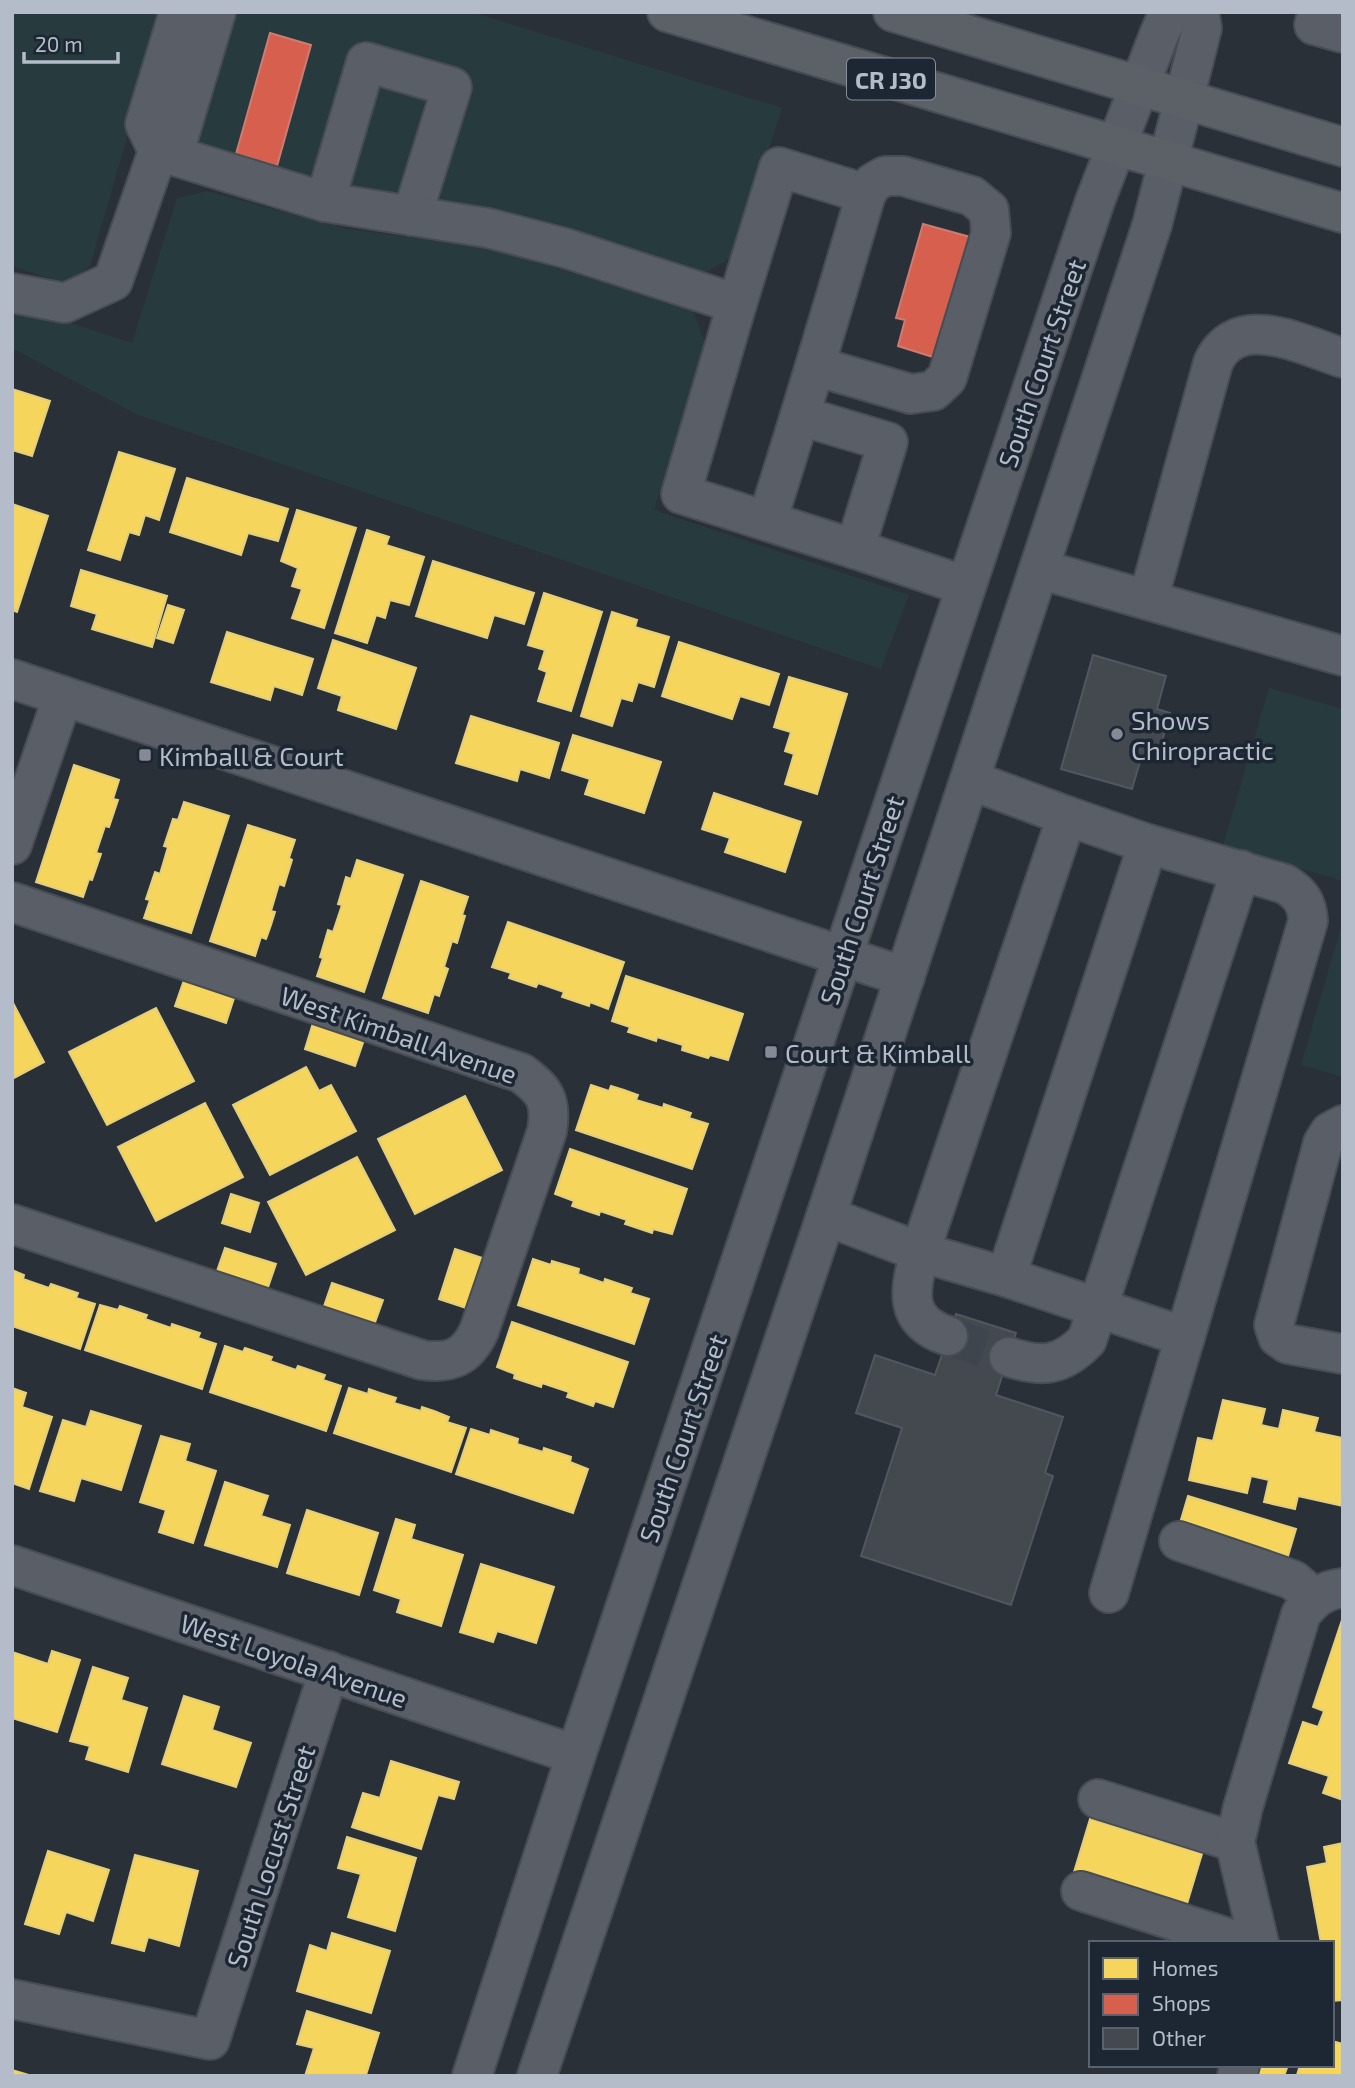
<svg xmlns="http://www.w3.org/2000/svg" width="1355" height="2088" font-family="'Exo 2',sans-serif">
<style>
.green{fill:#273a3e}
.homes{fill:#f6d55c;stroke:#e2ce7d;stroke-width:2}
.shops{fill:#d6604d;stroke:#cc7c72;stroke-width:2}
.building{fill:#444950;stroke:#52575f;stroke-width:2}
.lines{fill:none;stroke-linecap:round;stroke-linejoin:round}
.minor-tunnel{stroke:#3f454e;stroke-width:38;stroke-dasharray:38 19;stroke-linecap:butt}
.minor-casing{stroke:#484c53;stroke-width:42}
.major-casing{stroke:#484c55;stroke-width:42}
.minor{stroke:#5a5e66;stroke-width:38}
.major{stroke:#5c6168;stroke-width:38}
.poi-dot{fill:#848b96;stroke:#1d2633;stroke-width:2.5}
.labels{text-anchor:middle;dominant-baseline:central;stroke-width:7;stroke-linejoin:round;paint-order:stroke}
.shield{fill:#1d2633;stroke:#878f9c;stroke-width:2}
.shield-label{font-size:24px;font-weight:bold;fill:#b4bcc9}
.street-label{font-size:26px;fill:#b4bcc9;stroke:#1d2633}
.poi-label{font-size:26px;fill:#b4bcc9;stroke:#1d2633;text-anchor:start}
</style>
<rect width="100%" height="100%" fill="#2a3038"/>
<!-- green -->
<g class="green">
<path d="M 12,12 L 163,12 L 90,266 L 66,284 L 12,266 Z"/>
<path d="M 234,12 L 472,12 L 782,108 L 735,255 L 698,277 L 359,197 L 197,144 Z"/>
<path d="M 207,191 L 347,229 L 495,248 L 693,312 L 706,344 L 654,510 L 909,595 L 881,669 L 136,414 L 12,348 L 12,304 L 132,343 L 177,198 Z"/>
<path d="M 1269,688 L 1343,709 L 1343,881 L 1223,846 Z"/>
<path d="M 1343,920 L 1343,1077 L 1301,1065 Z"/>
</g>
<!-- homes -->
<g class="homes">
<path d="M 12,389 L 50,401 L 32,456 L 12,450 Z"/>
<path d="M 119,452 L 175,469 L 159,520 L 145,515 L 139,535 L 129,532 L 120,560 L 88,550 Z"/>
<path d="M 187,478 L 288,509 L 278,541 L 248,533 L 241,555 L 170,532 Z"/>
<path d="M 12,504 L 48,516 L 17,612 L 12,610 Z"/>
<path d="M 297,510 L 356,528 L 324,628 L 292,618 L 302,589 L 292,586 L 298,568 L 281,561 Z"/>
<path d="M 367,530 L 389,537 L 386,545 L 424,557 L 409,605 L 390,600 L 385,618 L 376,615 L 367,643 L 335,633 Z"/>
<path d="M 433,561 L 534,593 L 524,624 L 494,615 L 487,638 L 416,616 Z"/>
<path d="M 81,570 L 167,596 L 152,647 L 92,629 L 97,614 L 71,606 Z"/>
<path d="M 544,593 L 602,612 L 571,711 L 538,701 L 547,672 L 539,669 L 545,650 L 528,645 Z"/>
<path d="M 168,605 L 184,610 L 173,643 L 157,638 Z"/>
<path d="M 612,612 L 637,620 L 635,627 L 669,637 L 654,687 L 638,682 L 632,701 L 621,698 L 612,726 L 581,716 Z"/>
<path d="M 227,632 L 313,659 L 302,695 L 274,686 L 270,700 L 211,682 Z"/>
<path d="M 333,640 L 416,668 L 396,729 L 338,710 L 342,696 L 318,688 Z"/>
<path d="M 679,642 L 779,674 L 769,705 L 740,696 L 732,719 L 662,696 Z"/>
<path d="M 789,677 L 847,694 L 817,794 L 785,784 L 794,754 L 785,751 L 791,732 L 774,727 Z"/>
<path d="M 471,716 L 559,743 L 549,778 L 520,769 L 517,781 L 456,763 Z"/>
<path d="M 573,735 L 661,762 L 644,813 L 585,794 L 590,779 L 562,770 Z"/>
<path d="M 74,765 L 119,780 L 113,799 L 118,800 L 109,827 L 105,826 L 96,853 L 101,854 L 92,880 L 89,879 L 83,897 L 36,882 Z"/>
<path d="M 714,793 L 801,822 L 785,872 L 725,852 L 730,838 L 702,829 Z"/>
<path d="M 184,802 L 229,816 L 191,933 L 144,918 L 150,900 L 146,899 L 155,872 L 160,874 L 168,847 L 164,846 L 173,819 L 178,820 Z"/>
<path d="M 248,825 L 295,840 L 289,858 L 292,860 L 284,886 L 279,884 L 271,911 L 275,912 L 271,925 L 266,939 L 261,937 L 255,956 L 210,941 Z"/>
<path d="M 357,860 L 403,875 L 364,992 L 317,976 L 323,958 L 320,957 L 328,930 L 333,932 L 342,905 L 338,904 L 346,877 L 351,879 Z"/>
<path d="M 421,881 L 468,897 L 462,915 L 465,916 L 457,943 L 452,941 L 444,967 L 448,969 L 439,996 L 434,994 L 428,1013 L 383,998 Z"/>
<path d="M 508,922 L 624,962 L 608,1009 L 590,1002 L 589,1006 L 562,997 L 564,992 L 538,983 L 536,987 L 509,978 L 511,973 L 492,967 Z"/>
<path d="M 626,976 L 743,1014 L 728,1060 L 710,1055 L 708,1058 L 682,1050 L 683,1045 L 657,1037 L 656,1041 L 628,1032 L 630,1027 L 612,1021 Z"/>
<path d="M 184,980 L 234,998 L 226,1023 L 175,1006 Z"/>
<path d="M 12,1001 L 44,1062 L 12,1079 Z"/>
<path d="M 156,1008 L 194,1081 L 107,1125 L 69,1052 Z"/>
<path d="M 313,1023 L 364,1040 L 355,1066 L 305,1049 Z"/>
<path d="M 306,1067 L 319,1091 L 331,1085 L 356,1131 L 270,1175 L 233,1105 Z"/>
<path d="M 591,1085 L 609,1091 L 611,1086 L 624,1090 L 638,1095 L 636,1100 L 663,1108 L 664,1104 L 691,1113 L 689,1118 L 708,1124 L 692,1169 L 576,1130 Z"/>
<path d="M 465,1096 L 502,1170 L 415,1214 L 378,1139 Z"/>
<path d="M 205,1103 L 243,1177 L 156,1221 L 118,1147 Z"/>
<path d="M 570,1149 L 687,1189 L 672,1234 L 653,1229 L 652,1233 L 625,1224 L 627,1220 L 600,1211 L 599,1215 L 572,1206 L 574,1201 L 555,1194 Z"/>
<path d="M 357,1157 L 395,1230 L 306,1275 L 268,1202 Z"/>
<path d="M 231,1194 L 259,1203 L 250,1232 L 222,1223 Z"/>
<path d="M 225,1248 L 276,1264 L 267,1290 L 216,1274 Z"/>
<path d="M 455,1249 L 485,1259 L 469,1309 L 439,1299 Z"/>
<path d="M 533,1259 L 551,1265 L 552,1261 L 579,1269 L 578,1274 L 604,1283 L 605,1279 L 632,1288 L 630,1293 L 649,1299 L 634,1344 L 518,1305 Z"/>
<path d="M 12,1270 L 24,1275 L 23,1279 L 49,1288 L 51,1284 L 78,1293 L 76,1298 L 95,1304 L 80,1349 L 12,1326 Z"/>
<path d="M 332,1283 L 383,1300 L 374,1325 L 323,1309 Z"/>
<path d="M 100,1305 L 118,1310 L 120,1306 L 147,1315 L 145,1319 L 171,1328 L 172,1324 L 200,1333 L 198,1338 L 216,1344 L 202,1389 L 85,1350 Z"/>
<path d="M 512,1322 L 628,1362 L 613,1407 L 595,1401 L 593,1406 L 567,1397 L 569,1392 L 542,1383 L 541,1387 L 514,1378 L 515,1374 L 497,1367 Z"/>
<path d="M 225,1346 L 243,1352 L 245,1348 L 272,1357 L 270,1361 L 296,1370 L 298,1366 L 325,1375 L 323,1380 L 341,1386 L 326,1431 L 210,1392 Z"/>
<path d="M 12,1388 L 26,1393 L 22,1407 L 52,1417 L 29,1489 L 12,1483 Z"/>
<path d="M 349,1388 L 368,1394 L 369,1389 L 380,1393 L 396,1398 L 394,1403 L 421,1411 L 422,1407 L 434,1411 L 449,1417 L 447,1422 L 466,1428 L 451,1472 L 334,1433 Z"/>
<path d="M 1223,1400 L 1265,1409 L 1261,1425 L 1279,1429 L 1283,1410 L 1318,1418 L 1314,1432 L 1343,1438 L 1343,1506 L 1298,1496 L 1295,1509 L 1264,1502 L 1269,1480 L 1251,1476 L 1247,1493 L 1189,1480 L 1198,1438 L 1213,1441 Z"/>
<path d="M 91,1411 L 141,1426 L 121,1490 L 81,1478 L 74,1501 L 40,1491 L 63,1420 L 86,1427 Z"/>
<path d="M 471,1429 L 490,1435 L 491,1430 L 518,1439 L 517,1444 L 543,1452 L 544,1448 L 571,1457 L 570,1462 L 588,1469 L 573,1513 L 456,1474 Z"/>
<path d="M 161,1436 L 190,1444 L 185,1461 L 216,1471 L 193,1543 L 159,1532 L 166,1510 L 140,1502 Z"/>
<path d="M 225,1482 L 268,1496 L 261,1516 L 290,1525 L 277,1567 L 205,1545 Z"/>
<path d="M 1188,1496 L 1296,1529 L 1288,1556 L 1180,1523 Z"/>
<path d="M 307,1510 L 378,1533 L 359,1595 L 287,1573 Z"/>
<path d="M 396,1519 L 415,1525 L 411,1539 L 463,1555 L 441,1626 L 397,1612 L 401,1599 L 374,1590 Z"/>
<path d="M 481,1564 L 554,1587 L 536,1643 L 497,1631 L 493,1642 L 460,1632 Z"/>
<path d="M 1342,1620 L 1343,1620 L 1343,1800 L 1323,1793 L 1329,1776 L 1289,1763 L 1303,1722 L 1318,1727 L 1324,1711 L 1313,1707 Z"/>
<path d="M 52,1651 L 80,1660 L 57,1732 L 12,1718 L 12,1652 L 48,1664 Z"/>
<path d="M 93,1667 L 128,1678 L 121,1700 L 147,1708 L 128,1772 L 86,1759 L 90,1746 L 70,1741 Z"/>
<path d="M 184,1696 L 219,1707 L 212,1730 L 251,1743 L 236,1787 L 162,1764 Z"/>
<path d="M 391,1761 L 459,1782 L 454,1799 L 438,1795 L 421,1849 L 352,1827 L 363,1793 L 380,1798 Z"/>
<path d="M 1090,1819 L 1202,1854 L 1186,1907 L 1074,1872 Z"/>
<path d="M 347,1837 L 416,1858 L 395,1931 L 348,1917 L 361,1874 L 338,1868 Z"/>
<path d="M 1343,1843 L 1343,2000 L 1332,2001 L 1332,1943 L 1321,1943 L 1307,1867 L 1327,1863 L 1324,1847 Z"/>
<path d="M 48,1851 L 109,1870 L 93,1921 L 66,1912 L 59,1934 L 25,1924 Z"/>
<path d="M 135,1855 L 198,1871 L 179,1946 L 148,1937 L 144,1951 L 112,1943 Z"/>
<path d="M 332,1933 L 390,1951 L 371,2013 L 297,1991 L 310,1945 L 327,1951 Z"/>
<path d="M 307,2011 L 379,2033 L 366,2075 L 369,2076 L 305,2076 L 314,2048 L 297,2044 Z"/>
<path d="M 1332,2041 L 1343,2044 L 1343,2076 L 1297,2075 L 1300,2065 L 1332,2065 Z"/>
<path d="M 1259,2065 L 1288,2065 L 1284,2076 L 1255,2076 Z"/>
<path d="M 12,2070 L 32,2076 L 12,2076 Z"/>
</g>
<!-- shops -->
<g class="shops">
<path d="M 270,33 L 311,45 L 277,166 L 236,154 Z"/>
<path d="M 923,224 L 974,238 L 939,359 L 898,346 L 905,320 L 896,318 Z"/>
</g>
<!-- building -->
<g class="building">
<path d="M 1093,655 L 1166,676 L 1157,709 L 1170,713 L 1157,759 L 1142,755 L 1132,789 L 1061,769 Z"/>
<path d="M 956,1314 L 1016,1333 L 996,1395 L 1063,1417 L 1045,1473 L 1053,1476 L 1011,1605 L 861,1556 L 902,1428 L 856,1413 L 875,1355 L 935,1375 Z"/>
</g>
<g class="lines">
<!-- minor-tunnel -->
<path class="minor-tunnel" d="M 948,1336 L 1009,1357"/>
<!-- minor casing -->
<g class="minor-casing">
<g id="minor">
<path d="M 179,12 L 145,124 L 158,151 L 179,136 L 216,12"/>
<path d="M 1318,12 L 1314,25 L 1343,33"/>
<path d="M 325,202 L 366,62 L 452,87 L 412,216"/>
<path d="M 12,293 L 65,303 L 113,281 L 158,151 L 325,202 L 488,228 L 565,248 L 737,304 L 681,494 L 855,549 L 966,586"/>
<path d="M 737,304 L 779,167 L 866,194"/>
<path d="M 801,416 L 888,442 L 855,549"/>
<path d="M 767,521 C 802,412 834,303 866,194 L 873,183 L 885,176 L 903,176 L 972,196 L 989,210 L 991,233 L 947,378 L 933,391 L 911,394 L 815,366"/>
<path d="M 1039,569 L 1343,656"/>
<path d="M 1148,600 L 1213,363 C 1237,310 1302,345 1343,358"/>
<path d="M 12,679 L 905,977"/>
<path d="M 12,845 L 63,696"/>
<path d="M 12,902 L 521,1073 C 545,1090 552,1101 547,1131 L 479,1331 C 467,1357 451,1364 422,1360 L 12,1224"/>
<path d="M 1343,1125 L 1330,1132 L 1323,1143 L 1274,1325 L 1278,1337 L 1288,1344 L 1343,1354"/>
<path d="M 826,1216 L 920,1252 L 1006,1277 L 1185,1337 L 1308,921 C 1307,903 1301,894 1285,884 L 1148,844 L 1067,816 L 970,780"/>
<path d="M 1006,1277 L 1148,844"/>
<path d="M 948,1336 C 903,1321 909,1291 920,1252 L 1067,816"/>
<path d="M 1009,1357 C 1042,1368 1062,1366 1087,1340 L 1241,870"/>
<path d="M 1179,1541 L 1293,1580 L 1314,1598"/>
<path d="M 12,1565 L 576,1755"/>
<path d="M 1109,1593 L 1185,1337"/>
<path d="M 1098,1799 L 1235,1842"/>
<path d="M 1081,1891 L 1244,1943"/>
<path d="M 1259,1943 L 1235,1842 L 1243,1807 L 1301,1614 C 1313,1599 1323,1590 1343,1588"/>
<path d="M 12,1999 L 210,2040 L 329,1671"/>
<path d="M 472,2076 L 576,1755 L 1095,201 L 1159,35 L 1166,19 L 1175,12"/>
<path d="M 537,2076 L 826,1216 L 1152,225 L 1202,28 L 1199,12"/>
<path d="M 1237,2076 L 1240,2065"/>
</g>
</g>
<!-- major casing -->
<g class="major-casing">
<g id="major">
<path d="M 667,12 L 1343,213"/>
<path d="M 893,12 L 1343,147"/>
</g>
</g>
<!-- minor -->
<use href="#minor" class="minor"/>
<!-- major -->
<use href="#major" class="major"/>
</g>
<!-- markers -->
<g class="poi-dot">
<circle cx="1117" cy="734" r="7"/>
<rect x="138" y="748" width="14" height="14" rx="3.5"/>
<rect x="764" y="1045" width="14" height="14" rx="3.5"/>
</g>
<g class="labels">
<!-- shield labels -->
<rect class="shield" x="847" y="58.5" width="88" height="41" rx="5"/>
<g class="shield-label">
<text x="891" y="79">CR J30</text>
</g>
<!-- street labels -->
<g class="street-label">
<text transform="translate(1041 363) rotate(-71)">South Court Street</text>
<text transform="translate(861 900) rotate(-72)">South Court Street</text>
<text transform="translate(399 1034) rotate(19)">West Kimball Avenue</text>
<text transform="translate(682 1438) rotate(-71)">South Court Street</text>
<text transform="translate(294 1660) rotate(19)">West Loyola Avenue</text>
<text transform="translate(270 1856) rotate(-72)">South Locust Street</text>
</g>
<!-- poi labels -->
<g class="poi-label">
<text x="1131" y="719">Shows<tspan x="1131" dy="30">Chiropractic</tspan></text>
<text x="159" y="755">Kimball &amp; Court</text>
<text x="785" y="1052">Court &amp; Kimball</text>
</g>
</g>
<!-- border -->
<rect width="1355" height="2088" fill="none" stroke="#b4bcc9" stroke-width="28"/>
<!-- legend -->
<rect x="1089" y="1941" width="245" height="126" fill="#1d2633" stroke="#59626f" stroke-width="2"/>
<rect x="1103" y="1958" width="35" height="21" fill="#f6d55c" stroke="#59626f" stroke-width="2"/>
<text x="1152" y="1976" font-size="21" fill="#b4bcc9">Homes</text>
<rect x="1103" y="1994" width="35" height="21" fill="#d6604d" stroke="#59626f" stroke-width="2"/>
<text x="1152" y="2011" font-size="21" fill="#b4bcc9">Shops</text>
<rect x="1103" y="2028" width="35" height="21" fill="#444950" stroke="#59626f" stroke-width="2"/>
<text x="1152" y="2046" font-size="21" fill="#b4bcc9">Other</text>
<!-- scale -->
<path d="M24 52v10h94v-10" fill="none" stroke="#b4bcc9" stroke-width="3.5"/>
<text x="35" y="52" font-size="21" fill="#b4bcc9" stroke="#1d2633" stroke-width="5" paint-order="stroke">20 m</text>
</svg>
